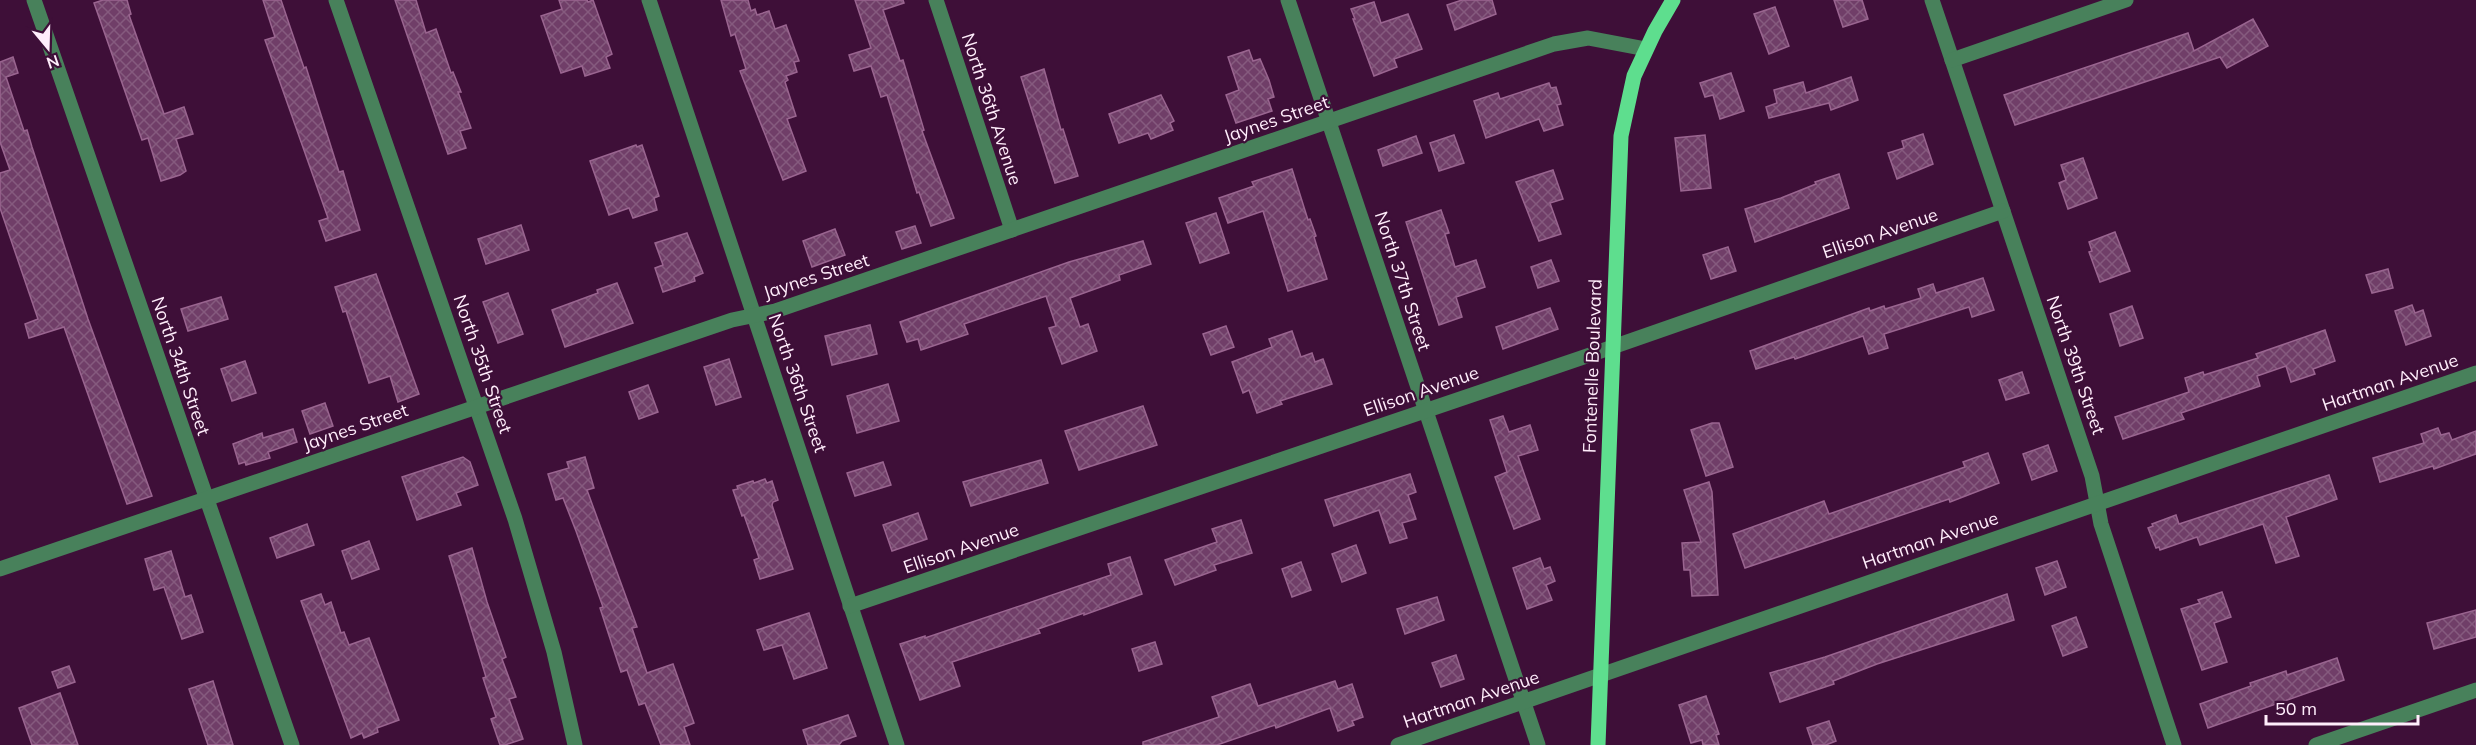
<svg xmlns="http://www.w3.org/2000/svg" width="2476" height="745" font-family="Mulish,sans-serif">
<style>
.building{fill:url(#building-cross-hatch);stroke:#9a6590;stroke-width:1.5}
.lines{fill:none;stroke-linecap:round;stroke-linejoin:round}
.minor{stroke:#48815b;stroke-width:15}
.major{stroke:#5ede8e;stroke-width:15}
.labels{text-anchor:middle;dominant-baseline:central;stroke-width:4.5;stroke-linejoin:round;paint-order:stroke}
.street-label{font-size:18px;fill:#ffedfb;stroke:#3e0f38}
</style>
<defs>
<pattern id="building-cross-hatch" width="8" height="8" patternUnits="userSpaceOnUse" patternTransform="scale(1.5)"><rect width="8" height="8" fill="#703e68"/><path d="M0 0l8 8M0 8l8-8" fill="none" stroke="#855a7e"/></pattern>
</defs>
<rect width="100%" height="100%" fill="#3e0f38"/>
<!-- building -->
<g class="building">
<path d="M 103,0 L 127,0 L 131,14 L 129,15 L 164,114 L 184,107 L 193,134 L 176,139 L 186,171 L 180,175 L 161,181 L 148,138 L 142,140 L 94,3 Z"/>
<path d="M 263,0 L 281,0 L 304,68 L 306,67 L 339,172 L 343,171 L 360,230 L 326,241 L 319,221 L 328,218 L 265,40 L 275,37 Z"/>
<path d="M 395,0 L 416,0 L 426,33 L 436,29 L 451,73 L 453,72 L 461,92 L 458,92 L 471,128 L 460,131 L 466,148 L 448,154 Z"/>
<path d="M 559,0 L 587,0 L 588,2 L 593,0 L 612,54 L 606,57 L 610,68 L 585,76 L 582,66 L 561,73 L 541,16 L 562,9 Z"/>
<path d="M 721,0 L 748,0 L 751,11 L 755,9 L 757,15 L 769,11 L 775,29 L 786,25 L 799,61 L 794,62 L 797,72 L 786,76 L 788,80 L 785,82 L 796,116 L 787,119 L 806,171 L 783,180 L 740,71 L 746,69 L 735,34 L 731,36 Z"/>
<path d="M 855,0 L 903,0 L 904,3 L 883,10 L 900,61 L 903,60 L 924,130 L 922,131 L 954,218 L 931,226 L 919,192 L 917,193 L 887,95 L 881,97 L 871,66 L 854,71 L 849,55 L 871,48 Z"/>
<path d="M 1462,0 L 1492,0 L 1496,14 L 1455,30 L 1447,5 Z"/>
<path d="M 1834,0 L 1862,0 L 1868,19 L 1843,27 Z"/>
<path d="M 1374,2 L 1381,23 L 1408,14 L 1422,49 L 1394,59 L 1397,67 L 1374,76 L 1353,19 L 1355,19 L 1351,9 Z"/>
<path d="M 1775,7 L 1789,46 L 1769,54 L 1754,14 Z"/>
<path d="M 2253,19 L 2268,46 L 2227,68 L 2220,57 L 2015,125 L 2004,95 L 2188,33 L 2194,51 Z"/>
<path d="M 1249,50 L 1253,61 L 1260,59 L 1269,80 L 1274,97 L 1268,99 L 1272,111 L 1236,123 L 1226,95 L 1239,90 L 1228,57 Z"/>
<path d="M 13,57 L 18,73 L 6,77 L 24,131 L 27,130 L 32,147 L 88,319 L 152,496 L 127,504 L 64,327 L 29,338 L 25,324 L 38,319 L 0,208 L 0,173 L 10,170 L 0,142 L 0,62 Z"/>
<path d="M 1044,69 L 1061,130 L 1063,129 L 1078,176 L 1055,183 L 1021,77 Z"/>
<path d="M 1731,73 L 1744,111 L 1720,119 L 1713,95 L 1705,97 L 1700,83 Z"/>
<path d="M 1851,77 L 1858,100 L 1831,110 L 1829,103 L 1769,118 L 1766,107 L 1777,103 L 1774,90 L 1803,82 L 1806,93 Z"/>
<path d="M 1549,83 L 1551,88 L 1556,87 L 1561,104 L 1557,105 L 1563,125 L 1544,131 L 1539,119 L 1486,138 L 1474,101 L 1498,93 L 1500,99 Z"/>
<path d="M 1161,95 L 1174,121 L 1170,123 L 1173,130 L 1151,139 L 1148,133 L 1119,143 L 1109,114 Z"/>
<path d="M 1923,134 L 1933,164 L 1897,179 L 1888,153 L 1904,148 L 1902,141 Z"/>
<path d="M 1454,135 L 1464,163 L 1439,171 L 1430,143 Z"/>
<path d="M 1705,135 L 1711,188 L 1681,191 L 1675,138 Z"/>
<path d="M 1416,136 L 1422,153 L 1383,166 L 1378,150 Z"/>
<path d="M 636,145 L 637,147 L 642,145 L 659,196 L 654,198 L 657,210 L 633,218 L 629,208 L 609,215 L 590,161 Z"/>
<path d="M 2083,158 L 2097,198 L 2068,209 L 2059,183 L 2066,180 L 2061,165 Z"/>
<path d="M 1292,169 L 1308,220 L 1310,219 L 1316,236 L 1314,237 L 1327,279 L 1288,291 L 1263,211 L 1228,223 L 1219,198 L 1254,186 L 1252,182 Z"/>
<path d="M 1553,170 L 1563,199 L 1550,203 L 1561,234 L 1539,241 L 1516,182 Z"/>
<path d="M 1839,174 L 1849,208 L 1755,242 L 1745,209 L 1781,198 L 1816,184 L 1815,182 Z"/>
<path d="M 1441,210 L 1449,233 L 1445,234 L 1455,267 L 1476,260 L 1485,287 L 1456,297 L 1462,317 L 1439,325 L 1406,222 Z"/>
<path d="M 1216,213 L 1229,253 L 1200,263 L 1186,223 Z"/>
<path d="M 521,225 L 529,250 L 486,264 L 478,239 Z"/>
<path d="M 915,226 L 921,243 L 902,249 L 896,232 Z"/>
<path d="M 835,229 L 845,255 L 812,267 L 803,241 Z"/>
<path d="M 2115,232 L 2130,271 L 2100,282 L 2089,252 L 2092,251 L 2089,242 Z"/>
<path d="M 687,233 L 703,273 L 694,277 L 695,281 L 663,292 L 655,268 L 663,265 L 655,243 Z"/>
<path d="M 1143,241 L 1151,264 L 1119,275 L 1120,280 L 1070,298 L 1080,327 L 1088,324 L 1097,351 L 1062,364 L 1049,328 L 1056,326 L 1046,296 L 964,324 L 968,334 L 921,350 L 918,339 L 907,342 L 900,322 L 1069,262 Z"/>
<path d="M 1728,247 L 1736,271 L 1711,279 L 1703,255 Z"/>
<path d="M 1551,260 L 1559,281 L 1538,288 L 1531,267 Z"/>
<path d="M 2388,269 L 2393,288 L 2372,293 L 2366,275 Z"/>
<path d="M 376,274 L 419,394 L 398,402 L 390,376 L 369,383 L 346,311 L 343,312 L 335,287 Z"/>
<path d="M 1983,278 L 1994,310 L 1972,317 L 1969,307 L 1884,334 L 1888,348 L 1869,354 L 1863,336 L 1795,359 L 1794,357 L 1756,369 L 1750,351 L 1869,308 L 1870,311 L 1884,306 L 1885,309 L 1921,298 L 1918,289 L 1933,284 L 1936,293 Z"/>
<path d="M 617,283 L 633,323 L 565,347 L 552,310 L 598,293 L 597,290 Z"/>
<path d="M 508,293 L 523,334 L 498,343 L 483,302 Z"/>
<path d="M 221,297 L 228,319 L 188,331 L 181,309 Z"/>
<path d="M 2412,305 L 2415,313 L 2423,310 L 2431,336 L 2406,345 L 2395,311 Z"/>
<path d="M 2132,306 L 2143,338 L 2120,346 L 2110,314 Z"/>
<path d="M 1550,308 L 1558,329 L 1503,349 L 1496,327 Z"/>
<path d="M 870,325 L 877,354 L 832,365 L 825,336 Z"/>
<path d="M 1226,326 L 1234,347 L 1211,355 L 1203,334 Z"/>
<path d="M 2325,330 L 2335,361 L 2313,369 L 2315,374 L 2291,382 L 2286,366 L 2257,376 L 2260,386 L 2181,413 L 2184,419 L 2123,439 L 2115,417 L 2189,392 L 2185,378 L 2203,372 L 2204,375 L 2258,358 L 2256,354 Z"/>
<path d="M 1292,331 L 1301,357 L 1312,353 L 1315,362 L 1323,359 L 1332,384 L 1280,401 L 1282,404 L 1257,413 L 1249,390 L 1243,393 L 1232,362 L 1272,347 L 1269,339 Z"/>
<path d="M 729,359 L 741,397 L 716,405 L 704,367 Z"/>
<path d="M 245,361 L 256,393 L 232,401 L 221,369 Z"/>
<path d="M 2022,372 L 2029,393 L 2006,400 L 1999,380 Z"/>
<path d="M 888,384 L 899,421 L 857,433 L 847,396 Z"/>
<path d="M 648,385 L 658,412 L 639,419 L 629,392 Z"/>
<path d="M 325,403 L 333,426 L 310,434 L 302,411 Z"/>
<path d="M 1143,406 L 1157,445 L 1079,470 L 1065,431 Z"/>
<path d="M 1503,416 L 1509,432 L 1530,425 L 1538,450 L 1518,456 L 1540,519 L 1514,529 L 1495,477 L 1507,472 L 1490,420 Z"/>
<path d="M 1712,423 L 1719,423 L 1733,467 L 1706,476 L 1691,430 Z"/>
<path d="M 2438,428 L 2441,435 L 2449,433 L 2452,440 L 2476,431 L 2476,454 L 2434,469 L 2433,466 L 2380,482 L 2373,458 L 2424,443 L 2421,434 Z"/>
<path d="M 293,429 L 297,442 L 268,452 L 270,458 L 246,465 L 245,462 L 239,464 L 233,444 L 262,433 L 263,438 Z"/>
<path d="M 2048,445 L 2057,471 L 2032,480 L 2023,454 Z"/>
<path d="M 1988,453 L 1999,483 L 1950,502 L 1949,499 L 1745,568 L 1733,534 L 1824,501 L 1829,514 L 1965,467 L 1963,462 Z"/>
<path d="M 463,457 L 470,462 L 478,485 L 456,493 L 461,505 L 417,520 L 402,477 Z"/>
<path d="M 585,457 L 594,488 L 587,490 L 637,627 L 632,628 L 647,673 L 673,664 L 694,723 L 684,727 L 690,745 L 661,745 L 645,703 L 639,705 L 627,670 L 621,672 L 600,608 L 603,607 L 576,531 L 563,498 L 556,500 L 548,474 L 569,468 L 567,462 Z"/>
<path d="M 1041,460 L 1048,483 L 971,506 L 963,482 Z"/>
<path d="M 883,462 L 891,485 L 855,496 L 847,473 Z"/>
<path d="M 1410,474 L 1416,492 L 1408,495 L 1416,519 L 1402,523 L 1407,538 L 1390,543 L 1379,510 L 1334,526 L 1325,500 Z"/>
<path d="M 2329,475 L 2337,499 L 2286,517 L 2299,556 L 2276,563 L 2263,524 L 2200,545 L 2197,537 L 2160,550 L 2159,547 L 2156,548 L 2148,528 L 2153,526 L 2152,524 L 2176,515 L 2179,524 Z"/>
<path d="M 765,479 L 767,483 L 772,481 L 778,500 L 773,502 L 772,505 L 793,569 L 760,579 L 754,560 L 759,558 L 744,515 L 742,516 L 733,490 L 738,489 L 737,486 L 753,481 L 754,483 Z"/>
<path d="M 1709,482 L 1712,492 L 1718,595 L 1692,596 L 1690,570 L 1684,570 L 1682,543 L 1701,542 L 1684,490 Z"/>
<path d="M 918,513 L 927,539 L 892,551 L 883,525 Z"/>
<path d="M 1241,520 L 1252,553 L 1214,565 L 1216,570 L 1175,585 L 1165,560 L 1217,542 L 1212,529 Z"/>
<path d="M 307,524 L 314,545 L 277,558 L 270,538 Z"/>
<path d="M 369,541 L 379,569 L 352,579 L 342,551 Z"/>
<path d="M 1356,545 L 1366,573 L 1342,582 L 1332,554 Z"/>
<path d="M 472,548 L 487,602 L 506,657 L 502,659 L 516,697 L 509,699 L 523,739 L 505,745 L 500,745 L 491,719 L 496,717 L 483,678 L 486,677 L 449,556 Z"/>
<path d="M 171,551 L 185,597 L 191,595 L 203,632 L 182,639 L 164,587 L 154,590 L 145,559 Z"/>
<path d="M 1130,557 L 1142,594 L 1084,615 L 1084,613 L 1038,629 L 1040,633 L 952,662 L 960,686 L 920,700 L 900,644 L 925,636 L 925,638 L 1111,575 L 1108,564 Z"/>
<path d="M 1540,558 L 1544,569 L 1550,567 L 1555,581 L 1546,585 L 1552,600 L 1527,609 L 1513,568 Z"/>
<path d="M 2057,561 L 2066,587 L 2045,595 L 2036,568 Z"/>
<path d="M 1301,562 L 1311,590 L 1292,597 L 1282,569 Z"/>
<path d="M 2222,592 L 2231,617 L 2214,623 L 2227,662 L 2202,670 L 2181,609 L 2200,603 L 2198,600 Z"/>
<path d="M 321,594 L 325,605 L 331,602 L 341,633 L 344,632 L 349,645 L 369,638 L 399,720 L 377,728 L 378,732 L 364,738 L 362,733 L 351,738 L 301,601 Z"/>
<path d="M 2007,594 L 2014,620 L 1877,664 L 1833,681 L 1834,684 L 1780,702 L 1770,673 L 1825,657 Z"/>
<path d="M 1437,597 L 1444,620 L 1405,634 L 1397,609 Z"/>
<path d="M 2476,610 L 2476,637 L 2434,649 L 2427,623 Z"/>
<path d="M 809,613 L 827,668 L 794,679 L 782,645 L 764,650 L 757,630 Z"/>
<path d="M 2076,617 L 2087,647 L 2063,656 L 2052,626 Z"/>
<path d="M 1155,642 L 1162,664 L 1139,671 L 1132,649 Z"/>
<path d="M 1456,655 L 1464,679 L 1441,687 L 1432,663 Z"/>
<path d="M 2337,658 L 2344,680 L 2208,728 L 2200,704 L 2251,686 L 2250,683 L 2286,671 L 2287,675 Z"/>
<path d="M 69,666 L 75,682 L 58,688 L 52,672 Z"/>
<path d="M 213,681 L 233,745 L 208,745 L 189,689 Z"/>
<path d="M 1335,681 L 1338,689 L 1352,684 L 1363,717 L 1352,721 L 1354,725 L 1338,731 L 1330,708 L 1276,728 L 1275,725 L 1217,745 L 1143,745 L 1143,742 L 1219,717 L 1212,697 L 1250,684 L 1258,706 Z"/>
<path d="M 60,693 L 78,745 L 32,745 L 19,708 Z"/>
<path d="M 1706,696 L 1719,734 L 1716,735 L 1719,745 L 1703,745 L 1702,740 L 1691,743 L 1679,705 Z"/>
<path d="M 848,715 L 856,736 L 842,741 L 839,745 L 808,745 L 803,730 Z"/>
<path d="M 1829,721 L 1836,741 L 1826,745 L 1813,745 L 1807,728 Z"/>
</g>
<g class="lines">
<!-- minor -->
<g class="minor">
<path d="M 34,0 L 292,745"/>
<path d="M 336,0 L 515,519 L 554,652 L 575,745"/>
<path d="M 649,0 L 897,745"/>
<path d="M 936,0 L 1012,230"/>
<path d="M 1288,0 L 1538,745"/>
<path d="M 1932,0 L 2092,476 L 2101,524 L 2174,745"/>
<path d="M 1952,60 L 2126,0"/>
<path d="M 0,569 L 732,320 L 775,311 L 1554,44 L 1588,38 L 1646,49"/>
<path d="M 850,606 L 1581,358 L 2003,211"/>
<path d="M 1398,745 L 2476,373"/>
<path d="M 2316,745 L 2476,690"/>
</g>
<!-- major -->
<path class="major" d="M 1598,745 L 1621,136 L 1634,76 L 1655,31 L 1673,0"/>
</g>
<g class="labels">
<!-- street labels -->
<g class="street-label">
<text transform="translate(992 109) rotate(72)">North 36th Avenue</text>
<text transform="translate(1276 119) rotate(-19)">Jaynes Street</text>
<text transform="translate(1880 233) rotate(-19)">Ellison Avenue</text>
<text transform="translate(816 276) rotate(-18)">Jaynes Street</text>
<text transform="translate(1403 281) rotate(72)">North 37th Street</text>
<text transform="translate(483 364) rotate(71)">North 35th Street</text>
<text transform="translate(2076 365) rotate(71)">North 39th Street</text>
<text transform="translate(181 366) rotate(71)">North 34th Street</text>
<text transform="translate(1592 366) rotate(-88)">Fontenelle Boulevard</text>
<text transform="translate(2390 382) rotate(-19)">Hartman Avenue</text>
<text transform="translate(798 383) rotate(71)">North 36th Street</text>
<text transform="translate(1421 391) rotate(-19)">Ellison Avenue</text>
<text transform="translate(355 427) rotate(-19)">Jaynes Street</text>
<text transform="translate(1930 540) rotate(-19)">Hartman Avenue</text>
<text transform="translate(961 548) rotate(-19)">Ellison Avenue</text>
<text transform="translate(1471 699) rotate(-19)">Hartman Avenue</text>
</g>
</g>
<!-- north arrow -->
<g transform="translate(48 48) rotate(161)" stroke="#3e0f38" stroke-width="4.5" paint-order="stroke">
<path d="M0-4.5L10 22L0 15L-10 22Z" fill="#ffedfb"/>
<text y="-9" font-size="16" font-weight="bold" text-anchor="middle" fill="#ffedfb">N</text>
</g>
<!-- scale -->
<path d="M2266 715v9h152v-9" fill="none" stroke="#ffedfb" stroke-width="3"/>
<text x="2275" y="715" font-size="18" fill="#ffedfb" stroke="#3e0f38" stroke-width="4.5" paint-order="stroke">50 m</text>
</svg>
